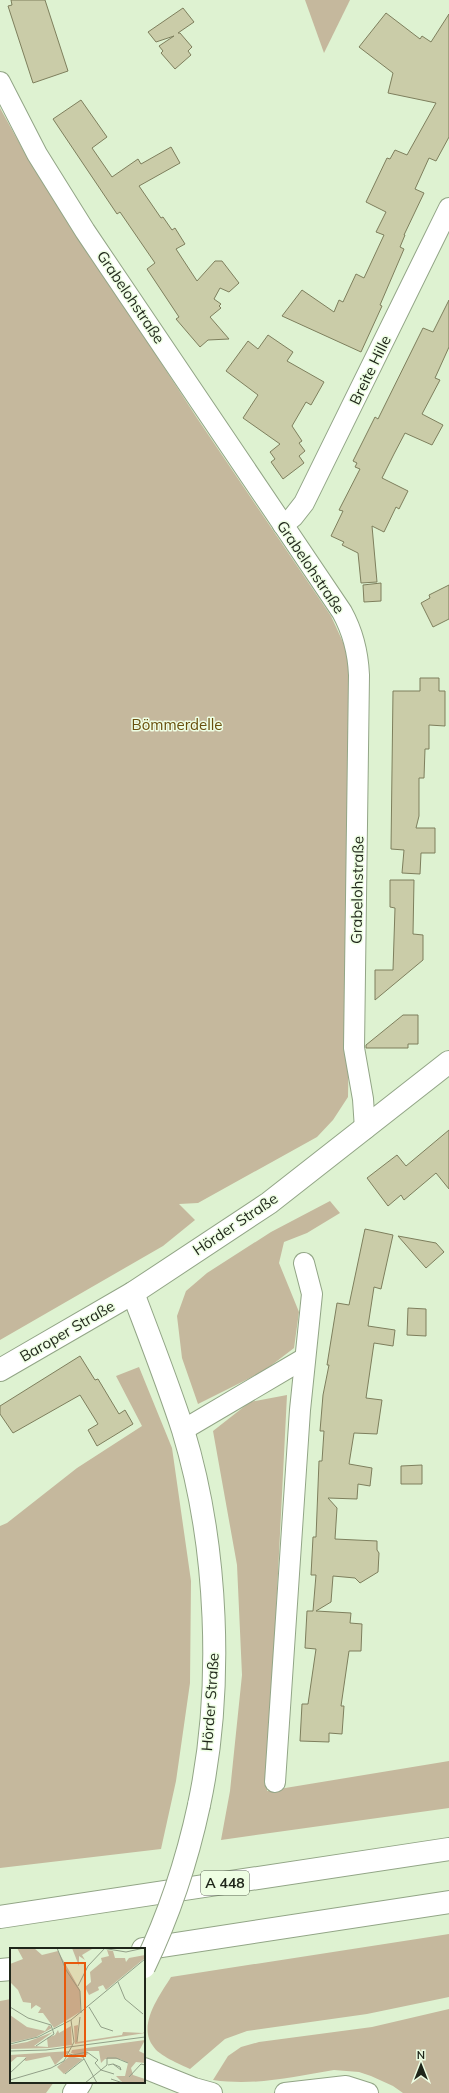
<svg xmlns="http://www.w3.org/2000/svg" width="449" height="2093" font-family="Mulish,sans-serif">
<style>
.green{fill:#c5b89d}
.building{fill:#cacca8;stroke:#7e7f5d}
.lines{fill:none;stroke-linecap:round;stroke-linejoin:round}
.street-casing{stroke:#92a586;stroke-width:22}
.secondary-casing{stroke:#92a586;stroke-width:24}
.highway-casing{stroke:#92a586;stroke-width:24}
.street{stroke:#fff;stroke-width:20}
.secondary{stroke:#fff;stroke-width:22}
.highway{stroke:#fff;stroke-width:22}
.secondary-bridge-casing{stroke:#92a586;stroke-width:24;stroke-linecap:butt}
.secondary-bridge{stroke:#fff;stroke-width:22}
.labels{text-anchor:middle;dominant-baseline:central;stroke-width:3;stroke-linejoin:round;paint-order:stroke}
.shield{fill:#eefee3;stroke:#5d6756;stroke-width:1}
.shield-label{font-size:14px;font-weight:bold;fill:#1f261a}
.street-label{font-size:15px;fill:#1f261a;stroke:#eefee3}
.park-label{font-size:15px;fill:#684f0c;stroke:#eefee3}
.inset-road{fill:none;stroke:#92a088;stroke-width:1}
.view{fill:#e8590c;fill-opacity:0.15;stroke:#e8590c;stroke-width:2}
.inset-edge{fill:none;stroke:#1f261a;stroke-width:2}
</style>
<rect width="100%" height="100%" fill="#def2d1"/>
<!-- green -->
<g class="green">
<path d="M 305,0 L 350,0 L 324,53 Z"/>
<path d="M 0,108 L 27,157 L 197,418 L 331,616 L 347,651 L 354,698 L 348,1097 L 333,1120 L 317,1137 L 198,1203 L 179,1204 L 195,1220 L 163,1246 L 0,1340 Z"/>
<path d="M 330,1201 L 340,1213 L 307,1233 L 284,1242 L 279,1263 L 299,1312 L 294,1348 L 264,1371 L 198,1404 L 182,1358 L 177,1316 L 186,1291 L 207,1273 L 271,1232 Z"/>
<path d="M 139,1367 L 172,1448 L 191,1581 L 190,1683 L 176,1781 L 161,1849 L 0,1868 L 0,1526 L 7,1523 L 77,1468 L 142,1426 L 116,1376 Z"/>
<path d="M 287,1395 L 267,1791 L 449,1761 L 449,1808 L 221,1840 L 230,1791 L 242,1675 L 237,1565 L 213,1431 L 250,1402 Z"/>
<path d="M 449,1934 L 449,1997 L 367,2014 L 247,2031 L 225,2039 L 190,2069 C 180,2064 159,2056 153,2046 C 137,2025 160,1995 171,1977 Z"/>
<path d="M 11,1999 L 11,2082 L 54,2082 L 46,2093 L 0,2093 L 0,2001 Z"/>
<path d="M 449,2009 L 449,2093 L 403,2093 L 393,2086 L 371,2076 L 359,2072 L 334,2070 C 293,2077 255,2086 213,2080 L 228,2056 L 241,2047 L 259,2042 L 372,2027 Z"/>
</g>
<!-- building -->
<g class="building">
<path d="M 11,0 L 45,0 L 68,71 L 33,83 L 8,6 L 12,5 Z"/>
<path d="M 183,8 L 194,22 L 178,33 L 180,33 L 192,47 L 188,51 L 191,55 L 175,69 L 161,53 L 163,51 L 159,46 L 174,36 L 156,42 L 148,32 Z"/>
<path d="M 386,13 L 420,39 L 422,36 L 431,42 L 449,14 L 449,137 L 436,161 L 429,158 L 415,189 L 424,193 L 404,235 L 405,235 L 400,247 L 404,249 L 380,305 L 382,306 L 361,352 L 282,316 L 302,290 L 334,312 L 339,300 L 343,302 L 356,274 L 364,278 L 384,235 L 376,232 L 386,212 L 366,202 L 387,158 L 390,159 L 395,150 L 407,155 L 436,103 L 388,93 L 393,73 L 359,47 Z"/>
<path d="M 81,100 L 107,137 L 92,148 L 112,177 L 138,159 L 141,164 L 171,147 L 180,163 L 139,186 L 161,218 L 163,217 L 172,230 L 175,228 L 185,244 L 176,249 L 197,281 L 215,261 L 222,261 L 239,283 L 229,292 L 220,288 L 214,299 L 221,304 L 219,306 L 221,308 L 210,317 L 229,339 L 208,340 L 200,347 L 176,319 L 179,317 L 147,269 L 155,263 L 120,212 L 117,214 L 53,119 Z"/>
<path d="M 449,300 L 449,347 L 435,378 L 440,380 L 422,414 L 443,425 L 432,445 L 405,433 L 394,454 L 382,478 L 408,491 L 399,509 L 396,507 L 384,532 L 372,526 L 377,582 L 361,583 L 358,553 L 342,545 L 344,542 L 331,536 L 343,511 L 339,510 L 360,469 L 355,467 L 357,463 L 353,461 L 375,417 L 378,419 L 423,328 L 433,332 Z"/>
<path d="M 268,335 L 293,352 L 287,361 L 324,382 L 311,405 L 306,402 L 292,426 L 302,441 L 299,443 L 305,451 L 299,456 L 304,463 L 283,479 L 271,462 L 275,459 L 270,452 L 280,444 L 243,418 L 258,395 L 226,371 L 248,341 L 258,349 Z"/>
<path d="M 381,583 L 381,601 L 364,602 L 363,585 Z"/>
<path d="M 449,585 L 449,619 L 433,627 L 421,603 L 430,598 L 429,595 Z"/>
<path d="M 420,678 L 439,678 L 439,691 L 445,691 L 445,726 L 429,725 L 429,749 L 425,749 L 424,778 L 419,778 L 419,816 L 416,828 L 435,828 L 435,853 L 421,853 L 420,874 L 402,873 L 404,850 L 391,849 L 393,691 L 420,691 Z"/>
<path d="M 390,880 L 414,880 L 413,934 L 423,935 L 423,960 L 375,1000 L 375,970 L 393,970 L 395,908 L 390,907 Z"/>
<path d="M 403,1015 L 418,1015 L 418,1044 L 408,1044 L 408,1048 L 366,1048 L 366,1045 Z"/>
<path d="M 449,1130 L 449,1189 L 436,1173 L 404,1200 L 401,1195 L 388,1206 L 367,1178 L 397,1155 L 406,1166 Z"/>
<path d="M 365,1229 L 393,1235 L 381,1289 L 374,1287 L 368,1326 L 395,1330 L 393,1346 L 374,1343 L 366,1398 L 382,1400 L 377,1434 L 354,1433 L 349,1464 L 372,1468 L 370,1486 L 358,1484 L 357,1499 L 328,1498 L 337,1508 L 335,1539 L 377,1541 L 377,1550 L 379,1553 L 378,1572 L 360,1583 L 355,1578 L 333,1576 L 331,1602 L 316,1611 L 351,1613 L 350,1623 L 362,1624 L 361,1651 L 349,1651 L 341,1706 L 344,1706 L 342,1734 L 329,1733 L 329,1742 L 300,1741 L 302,1704 L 308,1704 L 316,1649 L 305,1648 L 307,1611 L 313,1611 L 316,1575 L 311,1575 L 313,1537 L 316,1537 L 319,1461 L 322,1461 L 324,1431 L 320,1431 L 323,1395 L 329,1365 L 327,1365 L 337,1303 L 349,1305 Z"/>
<path d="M 398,1236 L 436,1243 L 444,1252 L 426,1268 Z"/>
<path d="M 408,1308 L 426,1309 L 426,1336 L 407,1335 Z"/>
<path d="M 80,1356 L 95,1380 L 98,1379 L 119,1414 L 125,1410 L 133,1424 L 97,1446 L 88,1430 L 98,1424 L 80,1395 L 13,1433 L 0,1414 L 0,1406 Z"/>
<path d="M 422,1465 L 422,1484 L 401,1484 L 401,1466 Z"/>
</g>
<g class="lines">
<!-- street casing -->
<g class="street-casing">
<g id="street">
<path d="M 0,82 L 37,154 L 85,231 L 342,612 C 353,632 358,652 359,675 L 354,1048 L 363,1099 L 365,1129"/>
<path d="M 283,525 L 293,517 L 304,503 L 449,208"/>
<path d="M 183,1430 L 305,1358"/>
<path d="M 275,1782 L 300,1410 L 312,1294 L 304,1263"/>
<path d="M 144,2068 L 194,2088 L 212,2093"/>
<path d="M 285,2093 L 346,2086 L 368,2093"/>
</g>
</g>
<!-- secondary casing -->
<g class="secondary-casing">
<g id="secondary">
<path d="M 133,1293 C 150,1338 168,1384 183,1430 C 218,1545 224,1688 199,1805"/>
<path d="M 0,1370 L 133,1293 L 269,1203 L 449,1062"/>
<path d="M 74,2093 L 81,2082"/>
</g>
</g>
<!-- highway casing -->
<g class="highway-casing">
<g id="highway">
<path d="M 0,1917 L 449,1849"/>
<path d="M 143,1949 L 449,1902"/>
<path d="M 0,1970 L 11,1969"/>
</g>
</g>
<!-- street -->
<use href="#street" class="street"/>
<!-- secondary -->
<use href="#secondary" class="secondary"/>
<!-- highway -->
<use href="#highway" class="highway"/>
<!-- secondary-bridge casing -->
<g class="secondary-bridge-casing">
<path id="secondary-bridge" d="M 144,1967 C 169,1915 187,1861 199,1805"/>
</g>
<!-- secondary-bridge -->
<use href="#secondary-bridge" class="secondary-bridge"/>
</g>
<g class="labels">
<!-- shield labels -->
<rect class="shield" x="201" y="1871" width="48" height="24" rx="3"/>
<g class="shield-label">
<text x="225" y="1883">A 448</text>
</g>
<!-- street labels -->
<g class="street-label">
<text transform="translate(131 297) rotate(56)">Grabelohstraße</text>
<text transform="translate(370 370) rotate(-64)">Breite Hille</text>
<text transform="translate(311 567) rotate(56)">Grabelohstraße</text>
<text transform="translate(357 890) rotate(-89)">Grabelohstraße</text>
<text transform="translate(235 1224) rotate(-34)">Hörder Straße</text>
<text transform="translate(67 1331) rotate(-30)">Baroper Straße</text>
<text transform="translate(210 1702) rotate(-86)">Hörder Straße</text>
</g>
<!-- park labels -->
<g class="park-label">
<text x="177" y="724">Bömmerdelle</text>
</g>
</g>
<!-- overview -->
<g transform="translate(10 1948)">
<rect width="135" height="135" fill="#def2d1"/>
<path d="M 7,0 L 24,0 L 32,7 L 48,3 L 70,42 L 70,64 L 44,80 L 33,65 L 28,65 L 31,60 L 26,57 L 21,61 L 21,55 L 13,54 L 8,42 L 0,34 L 0,16 L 13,11 ZM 62,0 L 80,0 L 82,1 L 72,7 L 75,12 L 69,8 L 69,18 ZM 97,2 L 103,3 L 105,10 L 115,10 L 116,14 L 119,10 L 135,7 L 135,10 L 96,42 L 93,37 L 88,39 L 89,42 L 79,47 L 75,39 L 81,34 L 80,24 L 92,14 L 91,10 L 99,8 ZM 0,67 L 17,79 L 35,83 L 39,77 L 42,80 L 26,89 L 0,95 ZM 68,77 L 67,94 L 112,87 L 113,84 L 133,85 L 135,83 L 135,85 L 65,96 L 64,78 ZM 61,78 L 62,97 L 39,100 L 0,101 L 0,97 L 17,94 L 43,84 L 24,98 L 38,99 L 37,90 L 45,87 L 48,82 L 49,85 ZM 135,92 L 129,103 L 135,106 L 135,115 L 126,114 L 121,120 L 123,127 L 135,131 L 135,135 L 113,135 L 106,128 L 115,128 L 118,115 L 110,111 L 95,111 L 91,115 L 89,103 L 76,103 L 78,106 L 74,109 L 61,105 L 62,102 ZM 60,103 L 45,117 L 40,108 L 16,113 L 14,112 L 16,109 L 7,109 L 0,115 L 0,107 ZM 60,108 L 73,111 L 54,126 L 47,119 Z" fill="#c5b89d"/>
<path class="inset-road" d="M 47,0 L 56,22 L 70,43 L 71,65M 92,0 L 116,4 L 134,0M 108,34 L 115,51 L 133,66M 68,38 L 78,18 L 95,0M 0,59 L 18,70 L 41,77 L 44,86 L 26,98M 79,59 L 91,79 L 103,83M 67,94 L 70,69M 0,96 L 28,89 L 61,72 L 135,11M 0,103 L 36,102 L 135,89M 59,106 L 73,109 L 87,135M 63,107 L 77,104 L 88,112 L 85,115 L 91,122 L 104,126M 98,117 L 103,116 L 111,122 L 110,119 L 103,116M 0,125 L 16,110M 55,126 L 74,111M 119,129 L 131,116 L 135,117M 101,131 L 113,135M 0,132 L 41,120 L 54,113 L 64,94 L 61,72M 75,135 L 97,117 L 97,110 L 106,110 L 118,115"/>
<path class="view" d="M 55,15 L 75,15 L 75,108 L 55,108 Z"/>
<rect width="135" height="135" class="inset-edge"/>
</g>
<!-- north arrow -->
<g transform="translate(421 2065)" stroke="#eefee3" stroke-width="3" paint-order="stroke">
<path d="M0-3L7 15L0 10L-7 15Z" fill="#1f261a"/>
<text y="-6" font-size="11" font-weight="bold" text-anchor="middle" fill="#1f261a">N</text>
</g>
</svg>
